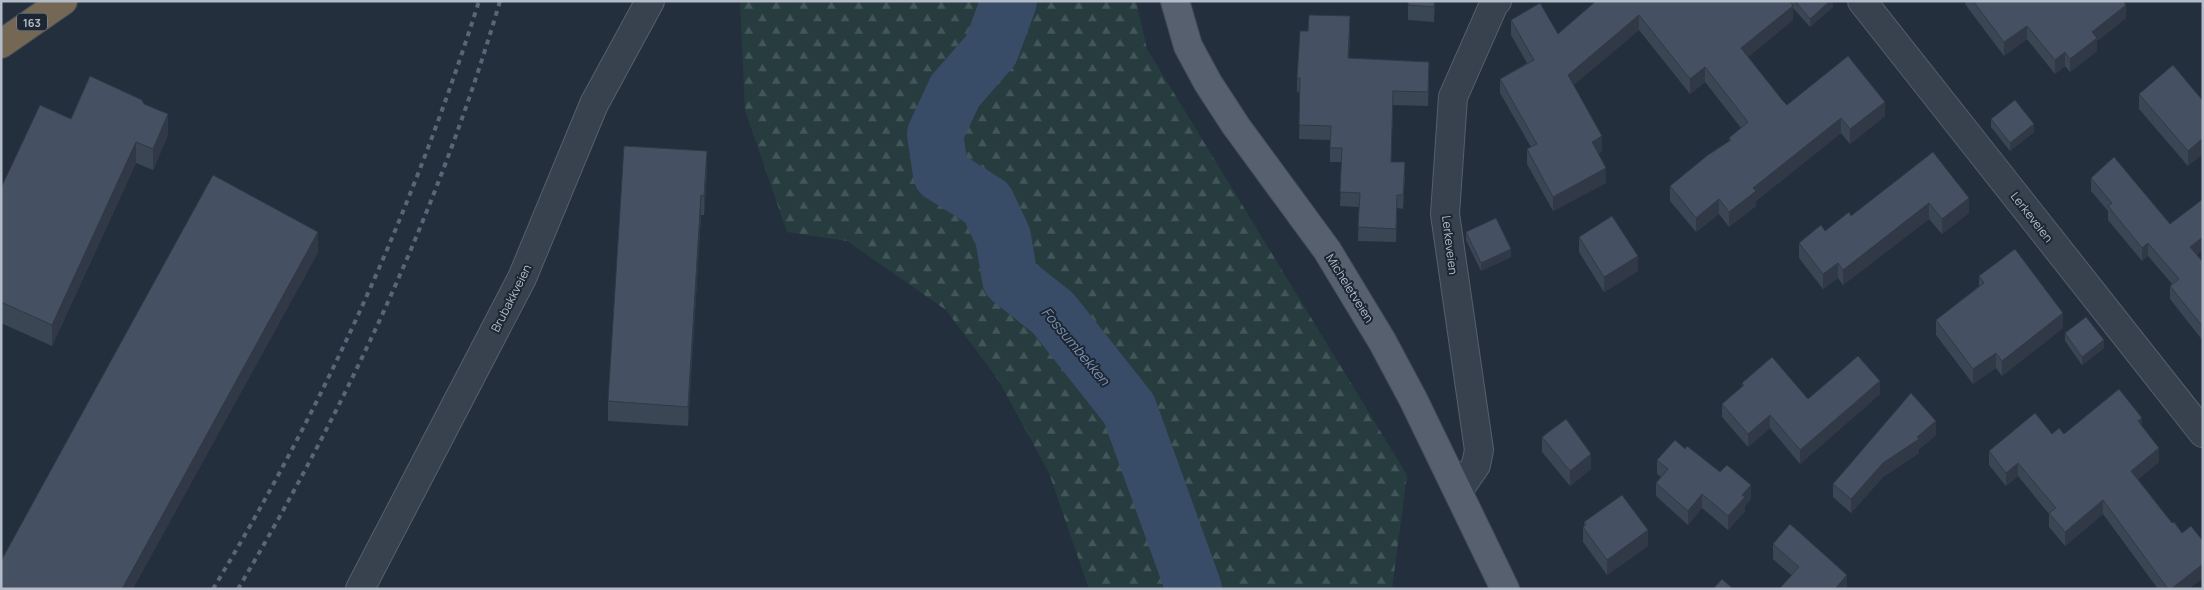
<svg xmlns="http://www.w3.org/2000/svg" width="2204" height="590" font-family="Manrope,sans-serif">
<style>
.forest{fill:url(#forest-firs)}
.lines{fill:none;stroke-linecap:round;stroke-linejoin:round}
.river{stroke:#394c67;stroke-width:56}
.minor-casing{stroke:#565f6c;stroke-width:30}
.major-casing{stroke:#414a57;stroke-width:30}
.highway-casing{stroke:#434c59;stroke-width:30}
.minor{stroke:#38414e;stroke-width:28}
.major{stroke:#56606e;stroke-width:28}
.highway{stroke:#746855;stroke-width:28}
.rail{stroke:#5a6575;stroke-width:4;stroke-dasharray:5 5;stroke-linecap:butt}
.wall{fill:#3b4654}
.shaded-wall{fill:#303945}
.building{fill:#455162;stroke:#303945}
.labels{text-anchor:middle;dominant-baseline:central;stroke-width:4;stroke-linejoin:round;paint-order:stroke}
.shield{fill:#1d2633;stroke:#878f9c;stroke-width:1}
.shield-label{font-size:11px;font-weight:bold;fill:#b4bcc9}
.street-label{font-size:12px;fill:#b4bcc9;stroke:#1d2633}
.water-label{font-size:14px;font-style:italic;fill:#7c92b1;stroke:#1d2633}
</style>
<defs>
<pattern id="forest-firs" width="22" height="20" patternUnits="userSpaceOnUse" patternTransform="scale(1.25)"><rect width="22" height="20" fill="#263c3f"/><path d="M5 1l3.5 6h-7zM16 11l3.5 6h-7z" fill="#435659"/></pattern>
</defs>
<rect width="100%" height="100%" fill="#242f3e"/>
<!-- forest -->
<path class="forest" d="M 740,1 L 1136,1 L 1147,49 L 1407,475 L 1392,589 L 1089,589 L 1049,473 L 999,381 L 946,310 L 847,241 L 787,232 L 745,110 Z"/>
<g class="lines">
<!-- river -->
<path class="river" d="M 1009,1 L 991,50 L 955,91 L 935,134 L 941,174 L 987,203 L 1003,237 L 1010,279 L 1053,313 L 1129,409 L 1194,589"/>
<!-- minor casing -->
<g class="minor-casing">
<g id="minor">
<path d="M 1862,1 L 2203,433"/>
<path d="M 1458,491 L 1476,465 L 1479,450 L 1445,214 L 1453,97 L 1494,4 L 1497,1"/>
<path d="M 360,589 L 522,278 L 594,104 L 650,1"/>
</g>
</g>
<!-- major casing -->
<g class="major-casing">
<path id="major" d="M 1175,1 L 1188,46 L 1208,83 L 1236,126 L 1327,250 L 1382,341 L 1413,399 L 1505,589"/>
</g>
<!-- highway casing -->
<g class="highway-casing">
<path id="highway" d="M 1,44 L 63,1"/>
</g>
<!-- minor -->
<use href="#minor" class="minor"/>
<!-- major -->
<use href="#major" class="major"/>
<!-- highway -->
<use href="#highway" class="highway"/>
<!-- rail -->
<g class="rail">
<path d="M 213,589 C 325,404 414,207 479,1"/>
<path d="M 238,589 C 347,405 440,207 500,1"/>
</g>
</g>
<!-- wall -->
<g class="wall">
<path d="M 1408,1 L 1435,1 L 1434,22 L 1408,20 Z"/>
<path d="M 1596,1 L 1833,1 L 1833,7 L 1810,27 L 1793,8 L 1793,20 L 1748,57 L 1783,101 L 1787,105 L 1885,116 L 1850,144 L 1841,133 L 1756,201 L 1756,206 L 1729,227 L 1719,214 L 1696,232 L 1670,201 L 1670,186 L 1729,142 L 1729,138 L 1741,128 L 1705,82 L 1690,94 L 1639,30 L 1573,85 L 1602,151 L 1598,154 L 1606,183 L 1553,211 L 1527,164 L 1527,149 L 1531,147 L 1500,93 L 1500,79 L 1527,63 L 1511,35 L 1511,20 L 1558,34 Z"/>
<path d="M 1965,1 L 2123,1 L 2126,18 L 2097,41 L 2097,51 L 2070,72 L 2065,66 L 2055,74 L 2027,39 L 2004,56 L 1965,4 Z"/>
<path d="M 1350,30 L 1349,58 L 1429,75 L 1428,106 L 1393,105 L 1391,162 L 1405,176 L 1403,209 L 1397,208 L 1396,242 L 1358,241 L 1359,207 L 1340,206 L 1342,162 L 1330,162 L 1330,140 L 1299,139 L 1300,92 L 1297,92 L 1297,78 L 1308,31 Z"/>
<path d="M 2139,94 L 2203,101 L 2188,166 L 2139,109 Z"/>
<path d="M 144,104 L 168,135 L 153,170 L 136,163 L 52,346 L 1,323 L 1,188 Z"/>
<path d="M 1991,119 L 2034,132 L 2010,151 L 1991,127 Z"/>
<path d="M 1933,152 L 1969,213 L 1942,234 L 1929,219 L 1843,285 L 1838,278 L 1823,289 L 1799,258 L 1799,243 L 1825,231 L 1851,216 Z"/>
<path d="M 707,171 L 704,215 L 701,215 L 688,426 L 608,421 L 608,401 Z"/>
<path d="M 2091,178 L 2170,224 L 2203,199 L 2203,250 L 2197,255 L 2203,262 L 2203,341 L 2170,299 L 2170,286 L 2172,284 L 2148,256 L 2142,261 L 2108,220 L 2108,211 L 2091,191 Z"/>
<path d="M 1466,232 L 1511,257 L 1481,271 L 1466,240 Z"/>
<path d="M 1579,237 L 1638,271 L 1604,292 L 1579,252 Z"/>
<path d="M 1979,276 L 2063,328 L 2002,376 L 1996,368 L 1973,384 L 1936,335 L 1936,320 L 1979,286 Z"/>
<path d="M 2065,333 L 2104,348 L 2082,365 L 2065,341 Z"/>
<path d="M 1742,383 L 1808,399 L 1880,394 L 1800,464 L 1770,428 L 1748,447 L 1722,417 L 1722,404 L 1742,387 Z"/>
<path d="M 2142,427 L 2159,462 L 2138,479 L 2172,523 L 2182,533 L 2203,541 L 2203,578 L 2188,589 L 2158,589 L 2103,514 L 2065,546 L 2049,527 L 2049,514 L 2018,476 L 2006,486 L 1989,465 L 1989,451 L 2052,434 L 2064,434 Z"/>
<path d="M 1936,435 L 1919,449 L 1919,453 L 1883,477 L 1851,513 L 1833,497 L 1833,484 Z"/>
<path d="M 1542,437 L 1591,469 L 1570,486 L 1542,452 Z"/>
<path d="M 1685,449 L 1751,499 L 1745,506 L 1745,511 L 1728,530 L 1702,508 L 1688,525 L 1656,496 L 1656,483 L 1661,477 L 1657,474 L 1657,460 Z"/>
<path d="M 1584,522 L 1648,546 L 1607,575 L 1583,542 L 1583,527 L 1584,527 Z"/>
<path d="M 1773,544 L 1847,589 L 1791,575 L 1773,559 Z"/>
</g>
<!-- shaded-wall -->
<g class="shaded-wall">
<path d="M 1830,1 L 1833,1 L 1833,7 L 1810,27 L 1810,19 Z"/>
<path d="M 2126,5 L 2126,18 L 2097,41 L 2097,51 L 2070,72 L 2070,59 L 2092,32 Z"/>
<path d="M 1793,6 L 1793,20 L 1741,63 L 1741,48 Z"/>
<path d="M 1639,15 L 1639,30 L 1568,90 L 1568,75 Z"/>
<path d="M 1350,16 L 1350,30 L 1348,72 L 1348,58 Z"/>
<path d="M 2027,26 L 2027,39 L 2004,56 L 2004,42 Z"/>
<path d="M 2065,52 L 2065,66 L 2055,74 L 2055,60 Z"/>
<path d="M 1705,67 L 1705,82 L 1690,94 L 1690,79 Z"/>
<path d="M 1885,102 L 1885,116 L 1850,144 L 1850,129 Z"/>
<path d="M 168,114 L 168,135 L 153,170 L 153,149 Z"/>
<path d="M 1841,118 L 1841,133 L 1756,201 L 1756,206 L 1729,227 L 1729,212 L 1753,188 Z"/>
<path d="M 2034,124 L 2034,132 L 2010,151 L 2010,143 Z"/>
<path d="M 1602,136 L 1602,151 L 1592,157 L 1592,142 Z"/>
<path d="M 2203,138 L 2203,154 L 2188,166 L 2188,151 Z"/>
<path d="M 136,142 L 136,163 L 52,346 L 52,325 Z"/>
<path d="M 707,151 L 707,171 L 704,215 L 704,196 Z"/>
<path d="M 1606,168 L 1606,183 L 1553,211 L 1553,197 Z"/>
<path d="M 701,195 L 701,215 L 688,426 L 688,407 Z"/>
<path d="M 1969,198 L 1969,213 L 1942,234 L 1942,219 Z"/>
<path d="M 1719,199 L 1719,214 L 1696,232 L 1696,218 Z"/>
<path d="M 1929,203 L 1929,219 L 1843,285 L 1843,270 Z"/>
<path d="M 318,232 L 318,253 L 133,589 L 122,589 Z"/>
<path d="M 2203,237 L 2203,250 L 2190,260 L 2190,247 Z"/>
<path d="M 2148,243 L 2148,256 L 2142,261 L 2142,248 Z"/>
<path d="M 1511,249 L 1511,257 L 1481,271 L 1481,263 Z"/>
<path d="M 1638,256 L 1638,271 L 1604,292 L 1604,277 Z"/>
<path d="M 1838,263 L 1838,278 L 1823,289 L 1823,274 Z"/>
<path d="M 2063,313 L 2063,328 L 2002,376 L 2002,361 Z"/>
<path d="M 2104,340 L 2104,348 L 2082,365 L 2082,357 Z"/>
<path d="M 1996,353 L 1996,368 L 1973,384 L 1973,369 Z"/>
<path d="M 1880,381 L 1880,394 L 1800,464 L 1800,450 Z"/>
<path d="M 1770,415 L 1770,428 L 1748,447 L 1748,434 Z"/>
<path d="M 2142,418 L 2142,432 L 2138,421 Z"/>
<path d="M 1936,421 L 1936,435 L 1919,449 L 1919,453 L 1883,477 L 1851,513 L 1851,499 L 1883,463 L 1917,437 Z"/>
<path d="M 2159,448 L 2159,462 L 2131,484 L 2131,471 Z"/>
<path d="M 1591,454 L 1591,469 L 1570,486 L 1570,471 Z"/>
<path d="M 2018,463 L 2018,476 L 2006,486 L 2006,473 Z"/>
<path d="M 1751,485 L 1751,499 L 1745,506 L 1745,511 L 1728,530 L 1728,516 L 1742,495 Z"/>
<path d="M 1702,494 L 1702,508 L 1688,525 L 1688,511 Z"/>
<path d="M 2103,500 L 2103,514 L 2065,546 L 2065,532 Z"/>
<path d="M 1648,530 L 1648,546 L 1607,575 L 1607,560 Z"/>
<path d="M 2203,564 L 2203,578 L 2188,589 L 2171,589 Z"/>
<path d="M 1847,575 L 1847,589 L 1835,589 Z"/>
</g>
<!-- building -->
<g class="building">
<path d="M 1408,1 L 1434,1 L 1434,7 L 1408,5 Z"/>
<path d="M 1596,1 L 1790,1 L 1793,6 L 1741,48 L 1783,101 L 1787,105 L 1848,56 L 1885,102 L 1850,129 L 1841,118 L 1753,188 L 1756,191 L 1729,212 L 1719,199 L 1696,218 L 1670,186 L 1708,155 L 1731,140 L 1729,138 L 1748,122 L 1705,67 L 1690,79 L 1639,15 L 1568,75 L 1602,136 L 1592,142 L 1606,168 L 1553,197 L 1527,149 L 1537,144 L 1500,79 L 1534,60 L 1511,20 L 1540,3 L 1558,34 Z"/>
<path d="M 1795,1 L 1830,1 L 1810,19 Z"/>
<path d="M 1973,1 L 2123,1 L 2126,5 L 2092,32 L 2097,38 L 2070,59 L 2065,52 L 2055,60 L 2027,26 L 2004,42 Z"/>
<path d="M 1309,15 L 1350,16 L 1348,58 L 1429,62 L 1428,92 L 1393,91 L 1391,162 L 1405,162 L 1403,195 L 1397,195 L 1396,229 L 1358,227 L 1360,193 L 1340,192 L 1342,148 L 1330,148 L 1331,126 L 1299,125 L 1300,78 L 1297,78 L 1300,31 L 1308,31 Z"/>
<path d="M 2173,65 L 2203,101 L 2203,138 L 2188,151 L 2139,94 Z"/>
<path d="M 90,76 L 142,100 L 144,104 L 168,114 L 153,149 L 136,142 L 52,325 L 1,302 L 1,188 L 40,105 L 71,119 Z"/>
<path d="M 2015,100 L 2034,124 L 2010,143 L 1991,119 Z"/>
<path d="M 624,146 L 707,151 L 704,196 L 701,195 L 688,407 L 608,401 Z"/>
<path d="M 1933,152 L 1969,198 L 1942,219 L 1929,203 L 1843,270 L 1838,263 L 1823,274 L 1799,243 L 1821,225 L 1825,231 L 1849,212 L 1851,216 Z"/>
<path d="M 2114,157 L 2170,224 L 2203,199 L 2203,237 L 2190,247 L 2203,262 L 2203,327 L 2170,286 L 2179,279 L 2148,243 L 2142,248 L 2108,206 L 2112,203 L 2091,178 Z"/>
<path d="M 213,175 L 318,232 L 122,589 L 1,589 L 1,561 Z"/>
<path d="M 1612,216 L 1638,256 L 1604,277 L 1579,237 Z"/>
<path d="M 1496,218 L 1511,249 L 1481,263 L 1466,232 Z"/>
<path d="M 2015,249 L 2063,313 L 2002,361 L 1996,353 L 1973,369 L 1936,320 L 1984,283 L 1979,276 Z"/>
<path d="M 2086,317 L 2104,340 L 2082,357 L 2065,333 Z"/>
<path d="M 1858,356 L 1880,381 L 1800,450 L 1770,415 L 1748,434 L 1722,404 L 1744,385 L 1742,383 L 1772,357 L 1808,399 Z"/>
<path d="M 2119,389 L 2142,418 L 2138,421 L 2159,448 L 2131,471 L 2172,523 L 2174,522 L 2182,533 L 2191,526 L 2203,541 L 2203,564 L 2171,589 L 2168,589 L 2103,500 L 2065,532 L 2049,513 L 2056,508 L 2018,463 L 2006,473 L 1989,451 L 2035,413 L 2052,434 L 2059,428 L 2064,434 Z"/>
<path d="M 1911,393 L 1936,421 L 1917,437 L 1919,439 L 1883,463 L 1851,499 L 1833,484 Z"/>
<path d="M 1566,419 L 1591,454 L 1570,471 L 1542,437 Z"/>
<path d="M 1675,440 L 1685,449 L 1687,446 L 1720,472 L 1727,465 L 1751,485 L 1742,495 L 1745,497 L 1728,516 L 1702,494 L 1688,511 L 1656,483 L 1668,469 L 1657,460 Z"/>
<path d="M 1622,495 L 1648,530 L 1607,560 L 1583,527 L 1586,525 L 1584,522 Z"/>
<path d="M 1790,524 L 1847,575 L 1835,589 L 1779,589 L 1799,567 L 1773,544 Z"/>
<path d="M 1722,579 L 1733,589 L 1713,589 Z"/>
</g>
<g class="labels">
<!-- shield labels -->
<rect class="shield" x="17" y="13.5" width="30" height="17" rx="4"/>
<g class="shield-label">
<text x="32" y="22">163</text>
</g>
<!-- street labels -->
<g class="street-label">
<text transform="translate(2032 217) rotate(52)">Lerkeveien</text>
<text transform="translate(1450 245) rotate(83)">Lerkeveien</text>
<text transform="translate(1350 288) rotate(58)">Micheletveien</text>
<text transform="translate(511 298) rotate(-63)">Brubakkveien</text>
</g>
<!-- water labels -->
<g class="water-label">
<text transform="translate(1076 346) rotate(50)">Fossumbekken</text>
</g>
</g>
<!-- border -->
<rect width="2204" height="590" fill="none" stroke="#b4bcc9" stroke-width="5"/>
</svg>
